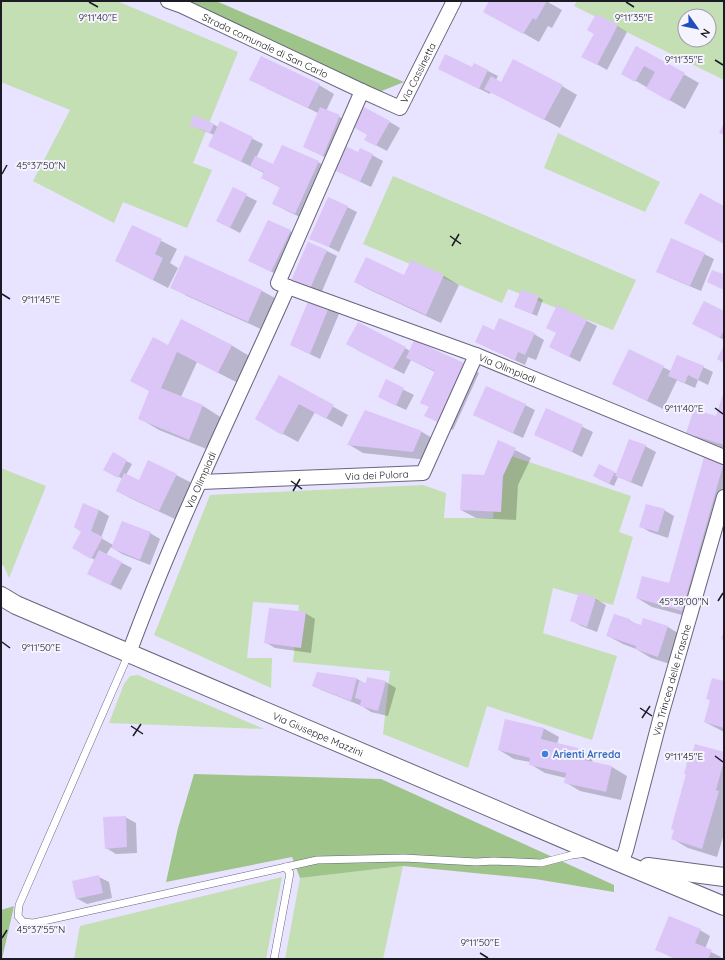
<svg xmlns="http://www.w3.org/2000/svg" width="725" height="960" font-family="Quicksand,sans-serif">
<style>
.green{fill:#c3dfb3;fill-rule:evenodd}
.forest{fill:#9fc489}
.shadow{fill:#0003}
.building{fill:#dcc5f7}
.lines{fill:none;stroke-linecap:round;stroke-linejoin:round}
.service-casing{stroke:#69657d;stroke-width:8}
.minor-casing{stroke:#69657d;stroke-width:16}
.tertiary-casing{stroke:#69657d;stroke-width:20}
.service{stroke:#fff;stroke-width:7}
.minor{stroke:#fff;stroke-width:14}
.tertiary{stroke:#fff;stroke-width:18}
.ticks{fill:none;stroke:#1c1a24;stroke-width:1.5}
.shop-dot{fill:#3f7fe0;stroke:#f5f3fe;stroke-width:1.5}
.labels{text-anchor:middle;dominant-baseline:central;stroke-width:4;stroke-linejoin:round;paint-order:stroke}
.street-label{font-size:10px;fill:#1c1a24;stroke:#f5f3fe}
.shop-label{font-size:10px;font-weight:bold;fill:#366cbe;stroke:#f5f3fe;text-anchor:start}
.ticks-label{font-size:10px;text-anchor:middle;fill:#1c1a24;stroke:#f5f3fe;stroke-width:4;stroke-linejoin:round;paint-order:stroke}
</style>
<rect width="100%" height="100%" fill="#e8e3ff"/>
<!-- green -->
<g class="green">
<path d="M 1,1 L 117,1 L 238,52 L 193,163 L 212,170 L 187,228 L 123,202 L 114,223 L 33,181 L 70,110 L 1,82 Z"/>
<path d="M 577,1 L 724,1 L 724,80 L 574,6 ZM 685,16 L 709,16 L 709,40 L 685,40 Z"/>
<path d="M 558,133 L 660,182 L 645,212 L 544,168 Z"/>
<path d="M 393,176 L 636,280 L 613,330 L 508,289 L 502,303 L 363,244 Z"/>
<path d="M 508,455 L 631,496 L 619,532 L 633,537 L 613,605 L 553,588 L 543,633 L 617,656 L 592,740 L 487,706 L 468,768 L 383,734 L 390,671 L 293,662 L 299,605 L 253,602 L 247,658 L 272,658 L 271,688 L 154,635 L 210,495 L 423,485 L 446,493 L 444,518 L 493,518 L 495,483 Z"/>
<path d="M 1,468 L 46,486 L 9,578 L 4,566 L 1,564 Z"/>
<path d="M 138,675 L 147,679 L 264,729 L 109,723 L 124,684 L 130,676 Z"/>
<path d="M 403,866 L 383,959 L 285,959 L 300,878 Z"/>
<path d="M 282,877 L 266,959 L 74,959 L 80,926 Z"/>
</g>
<!-- forest -->
<g class="forest">
<path d="M 167,1 L 216,1 L 404,82 L 379,92 Z"/>
<path d="M 194,774 L 381,779 L 614,885 L 614,892 L 535,879 L 403,866 L 300,878 L 292,857 L 166,882 L 178,828 Z"/>
<path d="M 14,906 L 2,959 L 1,959 L 1,910 Z"/>
</g>
<!-- shadow -->
<g class="shadow">
<path d="M 490,1 L 546,1 L 562,10 L 552,28 L 548,26 L 539,42 L 484,11 Z"/>
<path d="M 617,26 L 627,32 L 607,70 L 593,62 Z"/>
<path d="M 636,47 L 699,83 L 685,109 L 622,73 Z"/>
<path d="M 474,64 L 498,76 L 496,80 L 502,83 L 562,86 L 577,95 L 560,128 L 491,91 L 490,94 L 439,69 L 472,68 Z"/>
<path d="M 319,85 L 334,94 L 326,111 L 350,122 L 333,161 L 304,147 L 318,113 L 266,88 Z"/>
<path d="M 220,122 L 263,144 L 256,158 L 274,166 L 318,162 L 333,171 L 311,222 L 289,212 L 274,204 L 281,188 L 262,178 L 264,173 L 209,146 L 214,135 L 195,127 L 213,124 L 218,127 Z"/>
<path d="M 390,122 L 400,128 L 387,151 L 366,140 Z"/>
<path d="M 361,149 L 383,161 L 371,187 L 333,169 L 359,153 Z"/>
<path d="M 233,189 L 257,201 L 240,233 L 217,221 Z"/>
<path d="M 347,207 L 357,212 L 339,252 L 311,238 Z"/>
<path d="M 133,226 L 177,249 L 170,263 L 178,268 L 168,288 L 116,261 Z"/>
<path d="M 290,231 L 300,237 L 282,277 L 250,261 Z"/>
<path d="M 327,251 L 337,256 L 320,296 L 301,288 Z"/>
<path d="M 704,254 L 714,259 L 701,291 L 668,277 L 658,271 Z"/>
<path d="M 405,276 L 444,276 L 459,285 L 441,323 L 370,290 L 355,282 Z"/>
<path d="M 172,287 L 262,291 L 277,299 L 263,330 L 187,296 Z"/>
<path d="M 538,297 L 543,300 L 537,316 L 516,307 Z"/>
<path d="M 558,306 L 597,326 L 580,362 L 560,352 L 557,333 Z"/>
<path d="M 329,308 L 339,314 L 320,359 L 291,345 Z"/>
<path d="M 724,312 L 724,340 L 703,329 Z"/>
<path d="M 494,331 L 534,334 L 544,340 L 536,360 L 528,357 L 525,365 L 476,342 Z"/>
<path d="M 414,342 L 464,364 L 479,373 L 453,430 L 426,416 L 429,407 L 435,372 L 411,360 L 404,374 L 357,350 L 405,348 L 410,351 Z"/>
<path d="M 231,345 L 251,357 L 238,383 L 197,362 L 181,397 L 203,406 L 222,418 L 209,450 L 159,430 L 139,418 L 169,346 Z"/>
<path d="M 629,351 L 671,371 L 703,367 L 713,372 L 708,385 L 698,380 L 695,388 L 677,380 L 663,409 L 613,384 Z"/>
<path d="M 280,377 L 348,415 L 342,427 L 315,412 L 298,442 L 256,419 Z"/>
<path d="M 386,381 L 414,395 L 406,410 L 389,402 Z"/>
<path d="M 724,393 L 724,448 L 703,441 L 688,432 L 716,417 Z"/>
<path d="M 525,405 L 535,410 L 523,438 L 474,415 Z"/>
<path d="M 547,410 L 593,432 L 582,457 L 536,434 Z"/>
<path d="M 365,411 L 422,432 L 437,441 L 428,460 L 363,453 L 348,444 Z"/>
<path d="M 499,442 L 531,458 L 518,485 L 516,520 L 476,518 L 461,510 L 484,477 Z"/>
<path d="M 645,446 L 656,452 L 642,487 L 618,477 L 614,486 L 599,479 L 600,465 L 617,474 Z"/>
<path d="M 113,454 L 132,464 L 126,475 L 139,481 L 176,475 L 192,483 L 175,519 L 132,499 L 117,491 L 123,479 L 104,469 Z"/>
<path d="M 705,458 L 724,464 L 724,523 L 697,619 L 652,607 L 637,598 L 669,585 Z"/>
<path d="M 83,505 L 99,510 L 109,516 L 101,538 L 113,545 L 150,533 L 160,539 L 150,565 L 122,554 L 111,547 L 106,555 L 132,568 L 121,590 L 99,579 L 95,560 L 74,548 L 83,531 Z"/>
<path d="M 664,510 L 674,516 L 668,538 L 650,532 L 640,526 Z"/>
<path d="M 580,594 L 596,599 L 606,605 L 597,632 L 581,626 L 571,620 Z"/>
<path d="M 305,613 L 315,619 L 311,653 L 275,648 L 265,642 Z"/>
<path d="M 629,620 L 640,626 L 668,627 L 683,636 L 673,665 L 651,658 L 636,649 L 623,644 L 608,636 Z"/>
<path d="M 317,673 L 357,679 L 366,684 L 368,678 L 386,682 L 396,688 L 388,716 L 371,712 L 362,706 L 324,691 L 313,686 Z"/>
<path d="M 724,682 L 724,732 L 705,722 L 711,701 L 707,698 Z"/>
<path d="M 543,728 L 559,737 L 557,744 L 578,749 L 593,757 L 592,763 L 612,767 L 627,776 L 621,800 L 580,791 L 565,782 L 566,778 L 545,773 L 530,764 L 530,762 L 514,759 L 499,750 Z"/>
<path d="M 724,753 L 724,834 L 717,857 L 688,848 L 673,839 Z"/>
<path d="M 125,817 L 136,823 L 137,853 L 116,854 L 106,848 Z"/>
<path d="M 99,877 L 109,882 L 112,898 L 87,904 L 76,898 Z"/>
<path d="M 700,930 L 710,936 L 705,949 L 721,957 L 720,959 L 675,959 L 656,949 Z"/>
</g>
<!-- building -->
<g class="building">
<path d="M 489,1 L 547,1 L 536,20 L 533,18 L 523,34 L 483,12 Z"/>
<path d="M 596,14 L 618,25 L 597,65 L 581,57 L 594,34 L 587,30 Z"/>
<path d="M 636,46 L 685,73 L 669,101 L 646,88 L 655,72 L 644,66 L 635,82 L 621,74 Z"/>
<path d="M 445,54 L 472,67 L 474,63 L 488,70 L 479,89 L 438,69 Z"/>
<path d="M 261,56 L 320,84 L 308,108 L 249,80 Z"/>
<path d="M 513,59 L 563,85 L 544,120 L 484,89 L 491,76 L 501,82 Z"/>
<path d="M 320,107 L 340,115 L 323,156 L 303,147 Z"/>
<path d="M 364,107 L 390,121 L 376,146 L 364,140 L 367,135 L 353,127 Z"/>
<path d="M 194,115 L 214,124 L 210,133 L 189,125 Z"/>
<path d="M 220,121 L 253,137 L 241,162 L 208,146 Z"/>
<path d="M 724,123 L 724,135 L 719,133 Z"/>
<path d="M 282,145 L 319,161 L 295,214 L 272,204 L 280,187 L 261,178 L 264,172 L 250,166 L 255,156 L 273,164 Z"/>
<path d="M 343,145 L 358,152 L 360,148 L 373,154 L 360,182 L 332,169 Z"/>
<path d="M 233,187 L 247,194 L 230,228 L 216,221 Z"/>
<path d="M 700,193 L 724,206 L 724,244 L 684,223 Z"/>
<path d="M 328,197 L 348,206 L 329,247 L 309,239 Z"/>
<path d="M 268,220 L 291,230 L 271,272 L 248,261 Z"/>
<path d="M 132,225 L 162,239 L 155,254 L 163,258 L 153,280 L 115,261 Z"/>
<path d="M 671,238 L 705,253 L 690,286 L 656,272 Z"/>
<path d="M 308,242 L 327,250 L 309,291 L 290,283 Z"/>
<path d="M 185,255 L 262,290 L 248,322 L 170,288 Z"/>
<path d="M 366,257 L 404,275 L 411,260 L 444,275 L 426,315 L 354,282 Z"/>
<path d="M 712,270 L 723,274 L 724,271 L 724,290 L 707,282 Z"/>
<path d="M 521,290 L 539,296 L 532,314 L 514,307 Z"/>
<path d="M 309,299 L 329,307 L 310,354 L 290,345 Z"/>
<path d="M 704,301 L 724,311 L 724,330 L 720,338 L 692,324 Z"/>
<path d="M 557,305 L 587,320 L 569,357 L 549,347 L 556,333 L 546,328 Z"/>
<path d="M 499,318 L 535,333 L 525,355 L 518,352 L 515,360 L 475,342 L 483,325 L 494,330 Z"/>
<path d="M 181,319 L 232,345 L 218,373 L 177,352 L 161,388 L 203,405 L 189,440 L 138,419 L 149,391 L 130,381 L 153,337 L 168,345 Z"/>
<path d="M 358,322 L 406,347 L 393,369 L 346,344 Z"/>
<path d="M 414,340 L 464,363 L 438,422 L 424,416 L 429,407 L 420,403 L 435,371 L 406,358 Z"/>
<path d="M 724,345 L 724,363 L 717,359 Z"/>
<path d="M 629,349 L 664,366 L 647,401 L 612,384 Z"/>
<path d="M 677,355 L 704,366 L 698,380 L 688,375 L 685,383 L 668,376 Z"/>
<path d="M 279,375 L 334,405 L 326,419 L 299,404 L 282,435 L 255,419 Z"/>
<path d="M 386,379 L 404,388 L 396,406 L 378,397 Z"/>
<path d="M 486,386 L 526,404 L 513,433 L 473,415 Z"/>
<path d="M 724,391 L 724,445 L 686,433 L 694,409 L 716,416 Z"/>
<path d="M 546,408 L 583,425 L 572,452 L 534,435 Z"/>
<path d="M 365,410 L 422,431 L 413,452 L 347,445 Z"/>
<path d="M 629,439 L 646,445 L 631,482 L 615,476 Z"/>
<path d="M 498,440 L 516,448 L 503,476 L 501,512 L 460,510 L 462,474 L 484,475 Z"/>
<path d="M 113,452 L 127,460 L 118,478 L 103,470 Z"/>
<path d="M 704,457 L 724,462 L 682,611 L 636,598 L 642,576 L 669,583 Z"/>
<path d="M 148,460 L 177,474 L 159,511 L 116,491 L 124,473 L 139,480 Z"/>
<path d="M 599,464 L 615,472 L 609,484 L 593,476 Z"/>
<path d="M 83,503 L 99,510 L 91,531 L 103,537 L 91,559 L 72,548 L 81,532 L 74,527 Z"/>
<path d="M 646,504 L 665,509 L 658,532 L 639,527 Z"/>
<path d="M 122,521 L 151,532 L 140,560 L 111,548 Z"/>
<path d="M 99,550 L 122,562 L 110,585 L 87,574 Z"/>
<path d="M 579,592 L 596,598 L 587,627 L 570,621 Z"/>
<path d="M 269,608 L 306,612 L 301,648 L 264,643 Z"/>
<path d="M 614,614 L 630,619 L 629,621 L 641,625 L 643,618 L 668,626 L 658,657 L 635,649 L 636,646 L 606,636 Z"/>
<path d="M 724,631 L 724,640 L 721,639 Z"/>
<path d="M 317,672 L 357,678 L 351,701 L 312,686 Z"/>
<path d="M 367,677 L 386,681 L 378,711 L 360,706 L 361,700 L 355,698 L 359,681 L 366,683 Z"/>
<path d="M 712,678 L 724,681 L 724,728 L 704,722 L 710,700 L 706,699 Z"/>
<path d="M 505,719 L 544,728 L 541,739 L 578,748 L 576,758 L 612,766 L 606,792 L 564,783 L 566,773 L 529,765 L 530,758 L 498,750 Z"/>
<path d="M 695,744 L 724,752 L 724,761 L 716,790 L 719,791 L 702,849 L 671,839 L 674,830 L 671,829 L 686,774 L 684,774 L 689,754 L 692,754 Z"/>
<path d="M 126,816 L 127,847 L 105,849 L 103,817 Z"/>
<path d="M 99,875 L 103,893 L 76,899 L 72,881 Z"/>
<path d="M 669,916 L 701,929 L 695,943 L 712,950 L 708,959 L 676,959 L 655,950 Z"/>
</g>
<g class="lines">
<!-- service casing -->
<g class="service-casing">
<g id="service">
<path d="M 129,653 L 19,905 L 18,916 L 23,922 L 33,923 L 48,920 L 317,860 L 404,858 L 476,862 L 494,861 L 541,863 L 572,855 L 587,853"/>
<path d="M 274,959 L 290,873 L 285,867"/>
</g>
</g>
<!-- minor casing -->
<g class="minor-casing">
<g id="minor">
<path id="s1" d="M 168,1 L 182,6 L 362,91 L 400,108 L 454,1"/>
<path id="s2" d="M 288,287 L 476,355 L 724,457"/>
<path id="s3" d="M 201,482 L 423,473 L 476,355"/>
<path id="s4" d="M 129,653 C 175,528 234,408 288,287 L 278,283 L 362,91"/>
<path id="s5" d="M 621,863 L 626,850 L 662,712 L 724,497"/>
</g>
</g>
<!-- tertiary casing -->
<g class="tertiary-casing">
<g id="tertiary">
<path id="s6" d="M 1,596 L 16,605 L 597,853 L 724,906"/>
<path d="M 648,867 L 724,877"/>
</g>
</g>
<!-- service -->
<use href="#service" class="service"/>
<!-- minor -->
<use href="#minor" class="minor"/>
<!-- tertiary -->
<use href="#tertiary" class="tertiary"/>
</g>
<!-- ticks -->
<path class="ticks" d="M 89,2 L 98,7M 626,2 L 634,7M 715,60 L 723,65M 2,174 L 7,165M 450,236 L 461,244M 452,246 L 459,234M 2,294 L 10,299M 715,408 L 723,414M 291,481 L 302,489M 293,491 L 300,479M 718,601 L 723,593M 2,642 L 10,648M 640,708 L 652,716M 642,718 L 650,706M 131,726 L 143,734M 133,736 L 141,724M 715,756 L 723,762M 2,938 L 7,930M 480,953 L 488,958"/>
<!-- markers -->
<circle class="shop-dot" cx="545" cy="754" r="4"/>
<g class="labels">
<!-- street labels -->
<g class="street-label">
<text stroke="none"><textPath href="#s1" startOffset="107">Strada comunale di San Carlo</textPath></text>
<text stroke="none"><textPath href="#s1" startOffset="295">Via Cassinetta</textPath></text>
<text stroke="none"><textPath href="#s2" startOffset="234">Via Olimpiadi</textPath></text>
<text stroke="none"><textPath href="#s3" startOffset="176">Via dei Pulora</textPath></text>
<text stroke="none"><textPath href="#s4" startOffset="187">Via Olimpiadi</textPath></text>
<text stroke="none"><textPath href="#s5" startOffset="190">Via Trincea delle Frasche</textPath></text>
<text stroke="none"><textPath href="#s6" startOffset="346">Via Giuseppe Mazzini</textPath></text>
</g>
<!-- shop labels -->
<g class="shop-label">
<text x="553" y="754">Arienti Arreda</text>
</g>
</g>
<g class="ticks-label">
<text x="98" y="21">9°11'40"E</text>
<text x="634" y="21">9°11'35"E</text>
<text x="684" y="63">9°11'35"E</text>
<text x="41" y="169">45°37'50"N</text>
<text x="41" y="303">9°11'45"E</text>
<text x="684" y="412">9°11'40"E</text>
<text x="684" y="605">45°38'00"N</text>
<text x="41" y="651">9°11'50"E</text>
<text x="684" y="760">9°11'45"E</text>
<text x="41" y="933">45°37'55"N</text>
<text x="480" y="946">9°11'50"E</text>
</g>
<!-- border -->
<rect width="725" height="960" fill="none" stroke="#1c1a24" stroke-width="4"/>
<!-- north arrow -->
<g transform="translate(697 28) rotate(123)"><circle r="19" fill="#f5f3fe" stroke="#9e9ca7"/>
<path d="M0-3L7 15L0 10L-7 15Z" fill="#214dbb"/>
<text y="-6" font-size="11" font-weight="bold" text-anchor="middle" fill="#1c1a24">N</text>
</g>
</svg>
